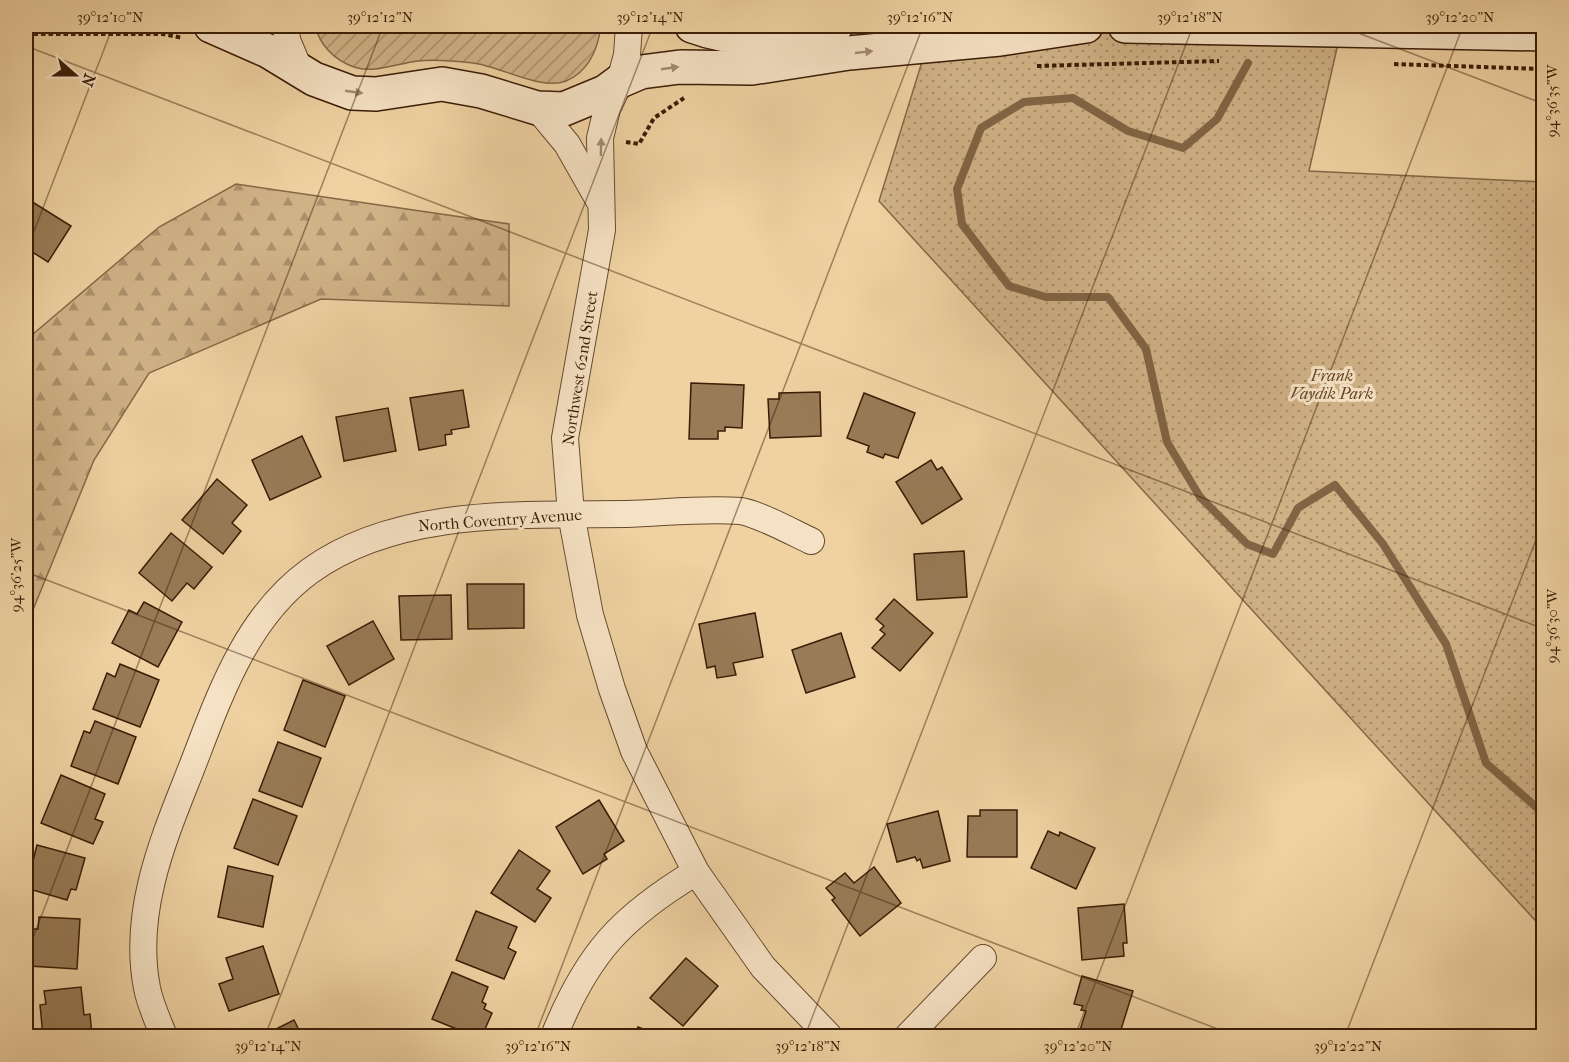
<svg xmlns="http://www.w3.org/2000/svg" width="1569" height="1062" font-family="'IM FELL French Canon',serif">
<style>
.forest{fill:url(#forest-firs);stroke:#856846;stroke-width:1.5}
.park{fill:url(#park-dots);stroke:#856846;stroke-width:1.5}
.garden{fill:url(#garden-furrows);stroke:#856846;stroke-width:1.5}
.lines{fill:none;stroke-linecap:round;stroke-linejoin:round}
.stream{stroke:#816444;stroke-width:8}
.building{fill:#987b57;stroke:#3a1d06;stroke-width:1.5}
.minor-casing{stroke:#674a2d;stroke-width:28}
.secondary-casing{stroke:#3a1d06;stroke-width:36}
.path{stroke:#3a1d06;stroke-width:4;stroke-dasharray:4.5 3;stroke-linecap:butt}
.minor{stroke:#f5e1c3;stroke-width:26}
.secondary{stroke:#f5e1c3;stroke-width:33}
.oneway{fill:#a1896e}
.ticks{fill:none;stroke:#3a1d06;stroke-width:1.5;stroke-opacity:0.45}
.labels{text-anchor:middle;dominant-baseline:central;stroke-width:6;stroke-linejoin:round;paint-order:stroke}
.street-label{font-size:16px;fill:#3a1d06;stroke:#f5e1c3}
.park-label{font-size:16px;font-style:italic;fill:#604226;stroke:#f5e1c3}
.neatline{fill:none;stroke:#3a1d06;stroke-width:2}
.ticks-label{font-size:15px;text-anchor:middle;fill:#3a1d06}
</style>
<defs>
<pattern id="forest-firs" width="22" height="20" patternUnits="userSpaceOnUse" patternTransform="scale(1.5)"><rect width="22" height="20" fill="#d0b287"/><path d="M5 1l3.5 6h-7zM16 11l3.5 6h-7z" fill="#aa906c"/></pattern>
<pattern id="park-dots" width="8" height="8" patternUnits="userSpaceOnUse" patternTransform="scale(1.5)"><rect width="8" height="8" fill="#d0b287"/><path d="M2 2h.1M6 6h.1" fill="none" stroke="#aa906c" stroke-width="1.8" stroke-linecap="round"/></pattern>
<pattern id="garden-furrows" width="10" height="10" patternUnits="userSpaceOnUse" patternTransform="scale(1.5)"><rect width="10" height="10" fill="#d0b287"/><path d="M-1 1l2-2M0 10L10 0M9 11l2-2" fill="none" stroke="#aa906c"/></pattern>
</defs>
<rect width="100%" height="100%" fill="#efd1a2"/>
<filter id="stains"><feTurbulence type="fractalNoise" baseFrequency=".00333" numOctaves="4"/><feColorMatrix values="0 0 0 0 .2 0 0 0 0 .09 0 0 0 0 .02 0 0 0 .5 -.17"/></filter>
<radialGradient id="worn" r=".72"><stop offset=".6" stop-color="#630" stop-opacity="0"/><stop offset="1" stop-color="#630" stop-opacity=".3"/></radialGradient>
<!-- forest -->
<path class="forest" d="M 236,184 L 509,224 L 509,306 L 321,299 L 149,373 L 94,460 L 26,627 L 26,340 L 159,227 Z"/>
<!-- park -->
<path class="park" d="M 933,26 L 1342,26 L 1309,171 L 1543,182 L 1543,929 L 879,201 Z"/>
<!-- garden -->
<path class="garden" d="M 315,26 L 601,26 C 598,48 590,71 566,81 C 541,91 500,66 473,63 C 455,61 435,59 418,61 C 398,63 374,74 354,67 C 334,60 320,45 315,26 Z"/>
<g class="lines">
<!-- stream -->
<path class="stream" d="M 1248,63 L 1217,119 L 1183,148 L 1128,131 L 1073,98 L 1024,102 L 981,128 L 957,189 L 962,224 L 1009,286 L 1046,297 L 1108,297 L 1146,349 L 1167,442 L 1200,497 L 1247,544 L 1273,554 L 1298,508 L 1335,485 L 1383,544 L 1446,644 L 1486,763 L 1544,814"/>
</g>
<!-- building -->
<g class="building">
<path d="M 26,198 L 71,226 L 48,262 L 26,248 Z"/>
<path d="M 691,383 L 744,385 L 742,428 L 725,427 L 725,431 L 718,431 L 718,439 L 689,439 Z"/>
<path d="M 463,390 L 469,427 L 451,430 L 452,434 L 445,435 L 446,445 L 419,450 L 410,398 Z"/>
<path d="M 820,392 L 821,436 L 770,438 L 768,399 L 779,399 L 779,393 Z"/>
<path d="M 864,393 L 915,413 L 898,458 L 885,454 L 883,458 L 867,452 L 869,446 L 847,438 Z"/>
<path d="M 388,408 L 396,451 L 344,461 L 336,417 Z"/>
<path d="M 302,436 L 321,477 L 270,500 L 252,460 Z"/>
<path d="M 931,460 L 937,470 L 942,467 L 962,499 L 922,524 L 896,482 Z"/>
<path d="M 217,479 L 247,505 L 232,523 L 241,531 L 223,554 L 182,520 Z"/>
<path d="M 171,533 L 212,567 L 194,589 L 187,583 L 172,601 L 139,573 Z"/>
<path d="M 964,551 L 967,597 L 917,600 L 914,554 Z"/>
<path d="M 467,584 L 524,584 L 524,628 L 468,629 Z"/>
<path d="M 451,595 L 452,639 L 401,640 L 399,596 Z"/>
<path d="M 894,599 L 933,633 L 900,671 L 872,648 L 885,634 L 880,630 L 884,626 L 876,619 Z"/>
<path d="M 144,602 L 182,622 L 158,667 L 112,643 L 129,610 L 137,614 Z"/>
<path d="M 755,613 L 763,657 L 733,663 L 736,675 L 717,678 L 715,666 L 707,668 L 699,624 Z"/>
<path d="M 373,621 L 394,659 L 349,685 L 327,646 Z"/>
<path d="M 841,633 L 855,677 L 806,693 L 792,650 Z"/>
<path d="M 120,664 L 159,680 L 140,727 L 93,709 L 107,673 L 115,677 Z"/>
<path d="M 303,680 L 345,696 L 325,747 L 284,730 Z"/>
<path d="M 95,721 L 136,737 L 118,784 L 71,766 L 84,731 L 90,733 Z"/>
<path d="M 278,742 L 321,758 L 302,807 L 259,791 Z"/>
<path d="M 61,775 L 105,794 L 95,819 L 103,822 L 93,844 L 41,823 Z"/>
<path d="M 253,799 L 297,816 L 278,865 L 234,848 Z"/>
<path d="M 599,800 L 624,841 L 604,854 L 607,859 L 583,874 L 556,827 Z"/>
<path d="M 980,810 L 1017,810 L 1017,857 L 967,857 L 968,816 L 980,816 Z"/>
<path d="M 938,811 L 950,861 L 923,868 L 920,859 L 917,861 L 915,857 L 897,862 L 887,824 Z"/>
<path d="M 1048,831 L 1059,836 L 1060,832 L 1095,848 L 1076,889 L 1031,868 Z"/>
<path d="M 37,845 L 85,858 L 76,890 L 71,889 L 67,900 L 26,888 Z"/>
<path d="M 519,850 L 550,871 L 537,889 L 551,898 L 535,922 L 491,893 Z"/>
<path d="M 228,866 L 273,876 L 263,927 L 218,917 Z"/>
<path d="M 874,867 L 901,903 L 860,936 L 832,900 L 835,898 L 826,888 L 845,873 L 854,883 Z"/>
<path d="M 1124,904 L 1127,943 L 1123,943 L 1124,956 L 1082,960 L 1078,908 Z"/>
<path d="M 476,911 L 517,927 L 508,948 L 516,952 L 504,979 L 456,960 Z"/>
<path d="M 39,917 L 80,919 L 77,969 L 29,966 L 31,929 L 38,929 Z"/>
<path d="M 263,946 L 279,994 L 229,1011 L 219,984 L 233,979 L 226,958 Z"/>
<path d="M 686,958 L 718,986 L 683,1026 L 650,998 Z"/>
<path d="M 452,972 L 488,987 L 482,1002 L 486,1004 L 484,1009 L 492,1013 L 482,1036 L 474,1036 L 432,1019 Z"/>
<path d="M 1082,976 L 1133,991 L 1119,1036 L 1102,1036 L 1080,1030 L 1086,1011 L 1081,1010 L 1083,1006 L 1074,1004 Z"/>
<path d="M 81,987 L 84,1015 L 90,1014 L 92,1036 L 43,1036 L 40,1005 L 46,1004 L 44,991 Z"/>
<path d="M 294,1020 L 302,1036 L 262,1036 Z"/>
<path d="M 638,1027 L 661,1036 L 634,1036 Z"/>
<path d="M 1047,1030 L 1053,1036 L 1039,1036 Z"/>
</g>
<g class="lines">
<!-- minor casing -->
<g class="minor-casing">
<g id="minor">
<path d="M 286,26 L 287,40 L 300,71"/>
<path d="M 629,26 L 627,55 L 620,81 L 607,109 L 600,138 L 602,230 L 565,438 L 571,514 L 590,615 L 612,689 L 634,751 L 696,872 L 763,967 L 829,1036"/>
<path d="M 537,108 L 567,144 L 600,202"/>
<path d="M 164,1036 C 158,1021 150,1004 147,988 C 133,916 160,847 186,782 C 216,707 241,621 310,571 C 397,508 523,515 626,514 C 663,513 703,508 740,511 C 757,513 794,533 811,541"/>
<path d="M 554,1036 C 587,954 621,917 696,872"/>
<path d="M 908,1036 L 983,958"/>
</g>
</g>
<!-- secondary casing -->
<g class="secondary-casing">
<g id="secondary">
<path d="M 211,26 L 268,51 L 314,79 L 352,93 L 376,94 L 442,84 L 481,91 L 537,108 L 564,109 L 605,92 L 620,81 L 641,72 L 680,67 L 752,68 L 849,53 L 1000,39 L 1086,26"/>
<path d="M 692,26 C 740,44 788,39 836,26"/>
<path d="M 1125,26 L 1544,34"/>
</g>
</g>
<!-- path -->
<g class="path">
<path d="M 26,34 L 163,34 L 183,38"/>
<path d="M 1394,64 L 1544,69"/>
<path d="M 1037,66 L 1219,61"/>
<path d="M 626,142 L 639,144 L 654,118 L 684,98"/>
</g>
<!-- minor -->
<use href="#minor" class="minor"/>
<!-- secondary -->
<use href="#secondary" class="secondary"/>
</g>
<!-- one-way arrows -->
<defs><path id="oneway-solid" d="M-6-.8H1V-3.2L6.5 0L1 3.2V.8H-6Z" transform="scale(1.5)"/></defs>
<g class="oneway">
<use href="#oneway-solid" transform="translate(864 52) rotate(-6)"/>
<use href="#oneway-solid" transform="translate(670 68) rotate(-8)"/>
<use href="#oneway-solid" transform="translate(354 92) rotate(8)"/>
<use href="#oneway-solid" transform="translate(601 147) rotate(-89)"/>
</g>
<!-- ticks -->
<path class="ticks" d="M 1340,26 L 1544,104M 26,46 L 1544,629M 26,252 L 113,26M 26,572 L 1236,1036M 26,956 L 383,26M 265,1036 L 653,26M 535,1036 L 923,26M 805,1036 L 1193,26M 1075,1036 L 1463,26M 1345,1036 L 1544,519"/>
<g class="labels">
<!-- street labels -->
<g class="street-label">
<text transform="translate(580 368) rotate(-81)">Northwest 62nd Street</text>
<text transform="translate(500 520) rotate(-4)">North Coventry Avenue</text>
</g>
<!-- park labels -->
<g class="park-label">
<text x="1332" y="375">Frank<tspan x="1332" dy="18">Vaydik Park</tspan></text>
</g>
</g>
<!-- margin -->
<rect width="1569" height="1062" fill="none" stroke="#efd1a2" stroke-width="66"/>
<!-- north arrow -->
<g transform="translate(75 75) rotate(111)" stroke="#f5e1c3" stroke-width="4.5" paint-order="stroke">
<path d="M0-4.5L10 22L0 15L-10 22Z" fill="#3a1d06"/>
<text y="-9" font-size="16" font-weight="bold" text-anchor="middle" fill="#3a1d06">N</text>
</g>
<rect x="33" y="33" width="1503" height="996" class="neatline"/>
<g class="ticks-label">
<text x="110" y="22">39°12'10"N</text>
<text x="380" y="22">39°12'12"N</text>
<text x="650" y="22">39°12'14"N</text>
<text x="920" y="22">39°12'16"N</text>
<text x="1190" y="22">39°12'18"N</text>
<text x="1460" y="22">39°12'20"N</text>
<text transform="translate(1552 101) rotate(-90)" y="5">94°36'35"W</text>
<text transform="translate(16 575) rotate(-90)" y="5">94°36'25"W</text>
<text transform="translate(1552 626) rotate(-90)" y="5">94°36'30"W</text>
<text x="268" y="1051">39°12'14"N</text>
<text x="538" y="1051">39°12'16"N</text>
<text x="808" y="1051">39°12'18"N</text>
<text x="1078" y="1051">39°12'20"N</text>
<text x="1348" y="1051">39°12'22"N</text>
</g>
<rect width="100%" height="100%" filter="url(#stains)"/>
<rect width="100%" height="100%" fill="url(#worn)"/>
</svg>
